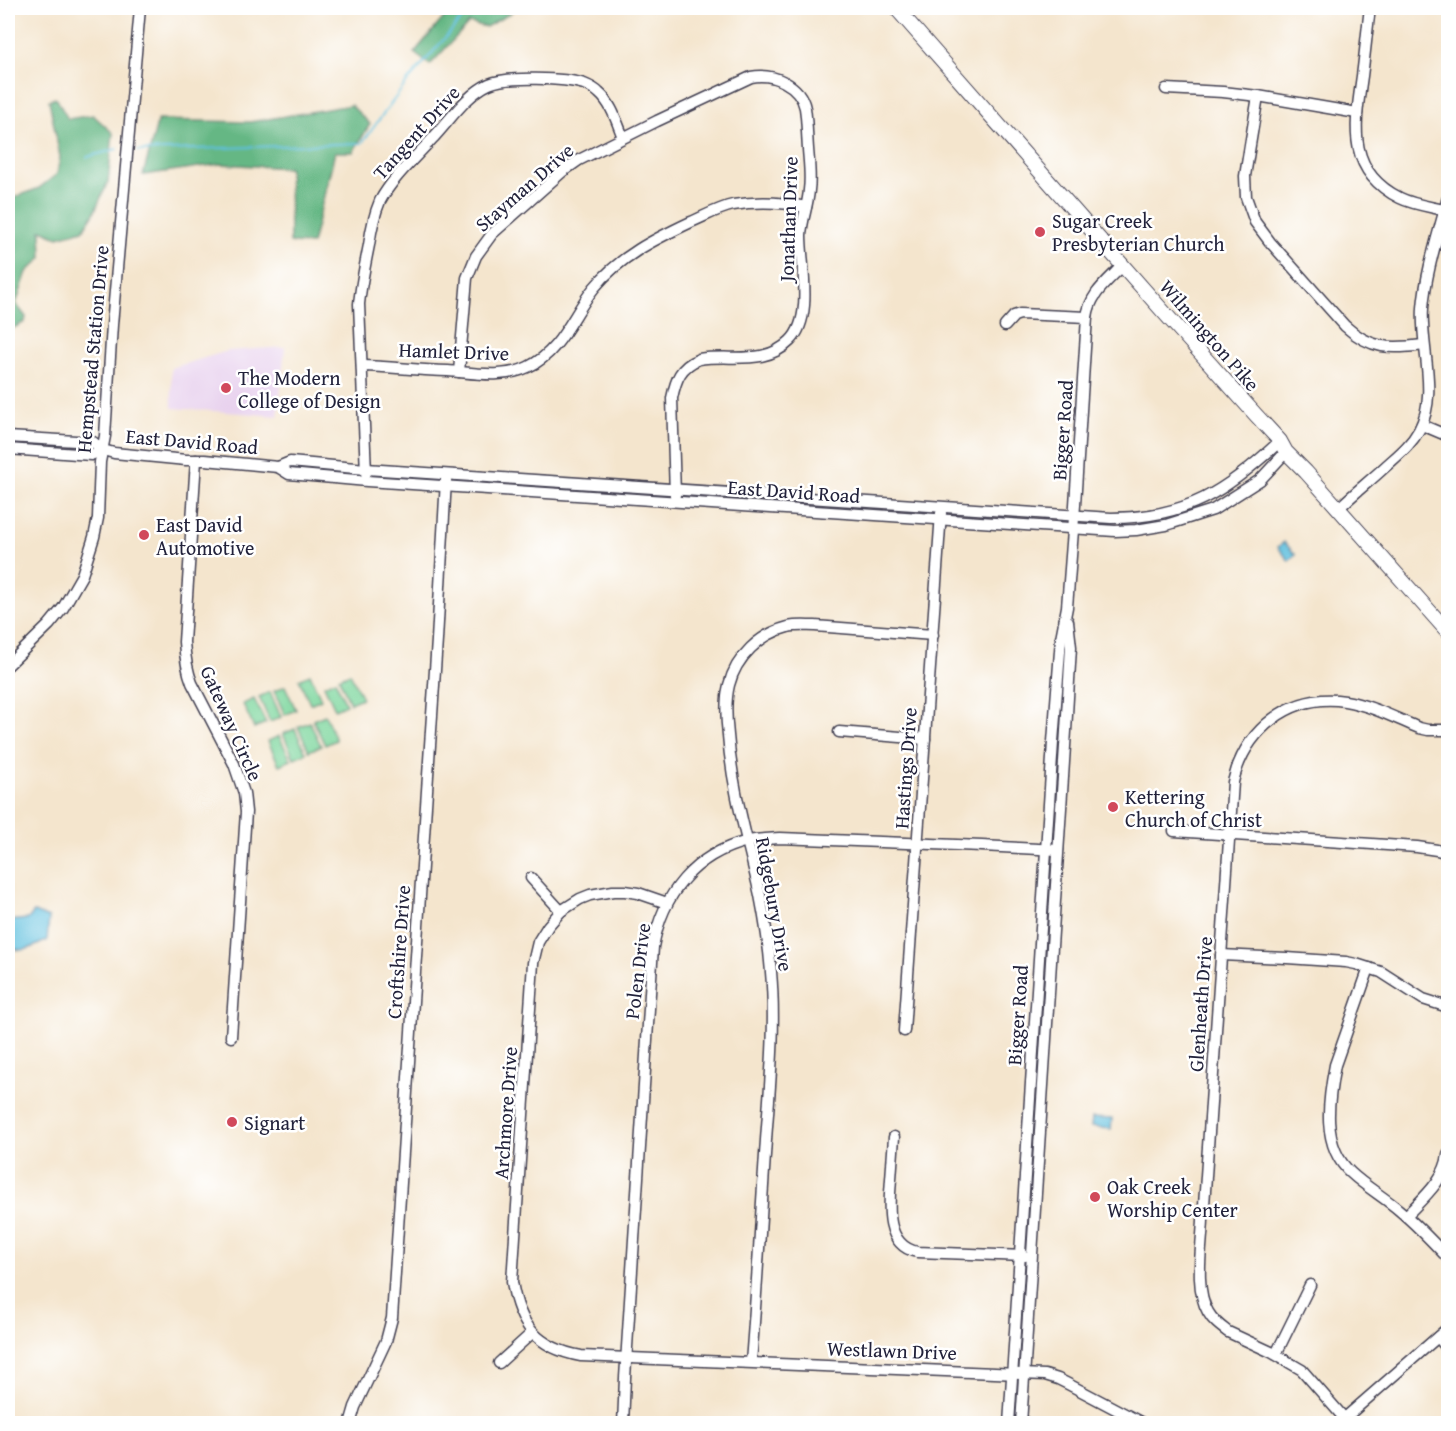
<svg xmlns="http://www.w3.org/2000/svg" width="1456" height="1431" font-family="'Gentium Book Plus',serif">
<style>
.built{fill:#e8d2ee}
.green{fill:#7cd69c;stroke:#4f7c6c;stroke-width:1.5}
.forest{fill:#65b784;stroke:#446c60;stroke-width:1.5}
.water{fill:#60c0de;stroke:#41718c;stroke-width:1.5}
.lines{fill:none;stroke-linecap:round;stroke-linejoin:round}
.stream{stroke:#60c0de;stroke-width:2}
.minor-casing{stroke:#423f51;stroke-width:13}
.major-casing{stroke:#423f51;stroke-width:16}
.minor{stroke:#fff;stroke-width:10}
.major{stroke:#fff;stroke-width:14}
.poi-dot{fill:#d1495b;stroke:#fff;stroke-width:2}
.labels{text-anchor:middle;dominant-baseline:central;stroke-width:5;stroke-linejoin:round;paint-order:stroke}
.street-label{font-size:20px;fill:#22223b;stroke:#fff}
.poi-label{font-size:20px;fill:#22223b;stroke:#fff;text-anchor:start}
</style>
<rect width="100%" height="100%" fill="#fff"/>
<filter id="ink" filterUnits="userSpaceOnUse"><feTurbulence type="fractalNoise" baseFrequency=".0167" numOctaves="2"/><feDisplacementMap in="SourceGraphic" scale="12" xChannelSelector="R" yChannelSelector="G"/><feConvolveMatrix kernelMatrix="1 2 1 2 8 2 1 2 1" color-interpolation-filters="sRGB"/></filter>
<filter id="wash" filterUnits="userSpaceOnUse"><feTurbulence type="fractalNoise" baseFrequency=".008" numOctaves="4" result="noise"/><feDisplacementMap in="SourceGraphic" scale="24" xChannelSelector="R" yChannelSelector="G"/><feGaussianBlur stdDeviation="1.35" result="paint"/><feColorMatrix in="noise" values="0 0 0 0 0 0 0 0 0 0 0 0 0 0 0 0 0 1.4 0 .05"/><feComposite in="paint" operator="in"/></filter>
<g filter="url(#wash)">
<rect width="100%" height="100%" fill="#f4e5cd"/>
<!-- built -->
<path class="built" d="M 285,347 L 278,416 L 172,408 L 171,368 L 228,351 Z"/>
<!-- green -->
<g class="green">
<path d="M 350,673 L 362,698 L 350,703 L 339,678 Z"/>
<path d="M 310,674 L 321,699 L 310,704 L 299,679 Z"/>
<path d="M 335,680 L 346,704 L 335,709 L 324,685 Z"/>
<path d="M 285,686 L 296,710 L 285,715 L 274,691 Z"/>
<path d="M 270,692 L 281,717 L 270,722 L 259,697 Z"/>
<path d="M 254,699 L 266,723 L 254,728 L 243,704 Z"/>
<path d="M 325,715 L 336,740 L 325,745 L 313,720 Z"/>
<path d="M 310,722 L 321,746 L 309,751 L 298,727 Z"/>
<path d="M 295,729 L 306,753 L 294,758 L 283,734 Z"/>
<path d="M 279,736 L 291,760 L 279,765 L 268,741 Z"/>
</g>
<!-- forest -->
<g class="forest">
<path d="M 452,8 L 516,8 L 511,13 L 486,27 L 469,23 L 430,65 L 414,53 Z"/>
<path d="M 56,98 L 68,119 L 93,115 L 113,133 L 108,182 L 93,215 L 83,230 L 58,237 L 41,230 L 42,258 L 27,272 L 16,304 L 26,317 L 25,322 L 8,331 L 8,200 L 39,188 L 57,174 L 60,157 L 49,100 Z"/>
<path d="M 351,105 L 370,124 L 353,152 L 335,152 L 312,244 L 290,243 L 289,168 L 220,164 L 143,175 L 158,120 L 250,122 Z"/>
</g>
<!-- water -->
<g class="water">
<path d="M 1284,542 L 1296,555 L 1289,561 L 1278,547 Z"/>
<path d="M 34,912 L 49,918 L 47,940 C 34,947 22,954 8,947 L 8,921 L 28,919 Z"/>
<path d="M 1092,1118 L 1112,1119 L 1111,1129 L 1091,1127 Z"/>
</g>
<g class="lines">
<!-- stream -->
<g class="stream">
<path d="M 138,151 L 362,143 L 407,82 L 471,8"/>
<path d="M 87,157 L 117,149"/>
</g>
</g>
</g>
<g filter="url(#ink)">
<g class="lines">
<!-- minor casing -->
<g class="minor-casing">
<g id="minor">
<path d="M 1370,8 C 1367,31 1365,53 1362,76 C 1355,125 1346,171 1400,198 C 1414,205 1433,207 1448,211"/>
<path d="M 1166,89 L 1223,92 L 1258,96 L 1357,113"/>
<path d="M 1258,96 L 1245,176 L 1246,197 L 1255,222 L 1270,242 L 1345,326 C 1371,350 1391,349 1424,345"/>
<path d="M 1005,326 L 1014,316 L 1020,314 L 1087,317"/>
<path d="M 362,366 C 390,367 419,370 448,371 C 474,373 503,379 528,367 C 561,352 573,314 594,288 C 620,256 655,239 691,222 C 705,216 719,208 733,205 C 757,201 782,202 806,207"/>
<path d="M 459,372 L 467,278 L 476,256 L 492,234 L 562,172 L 579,160 L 657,121 L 751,77 C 773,73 800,84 805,108 C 807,121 807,136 808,149 C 809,163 811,177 809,190 C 808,205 802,219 801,235 C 801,265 814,318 790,341 C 765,366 731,354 699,359 C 680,367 676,379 672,398 L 675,495"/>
<path d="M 1422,425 L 1448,436"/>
<path d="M 8,437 L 93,442 L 103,450 L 114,453 L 186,460 L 205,460 L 278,467 L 290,462 L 366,469 L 1111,518 C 1186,518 1227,491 1280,441"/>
<path d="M 8,449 L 91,455 L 103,450"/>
<path d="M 196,460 L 184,642 C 185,657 187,670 192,683 L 234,764 L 244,793 L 246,812 L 231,1037"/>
<path d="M 278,467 L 289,474 L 367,481 L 1115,531 L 1136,530 L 1166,525 L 1213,510 L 1260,480 L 1286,452"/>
<path d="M 366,473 L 359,304 C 361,284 365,265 369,245 C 371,230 374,215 380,201 C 393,177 415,158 433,138 C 449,121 467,94 489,84 C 507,76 565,78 584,84 C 589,86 595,89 599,93 C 612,104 617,123 623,137"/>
<path d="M 1338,509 C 1353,494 1370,481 1386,466 C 1398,455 1411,445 1419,430 C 1439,394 1420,346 1423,308 C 1426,270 1439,233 1448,197"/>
<path d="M 8,665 L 49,625 L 63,608 L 82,575 L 94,537 L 98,518 L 100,462 L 105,436 L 112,325 L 140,8"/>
<path d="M 839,732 L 925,739"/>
<path d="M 1174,831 L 1417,847 L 1437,850 L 1448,853"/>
<path d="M 531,878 L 561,911"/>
<path d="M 667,903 L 638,893 L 625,891 L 613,891 L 590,895 L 580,899 L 561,911 L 548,926 L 538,942 L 533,963 L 512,1282 C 519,1325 537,1348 581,1356 L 1045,1375 L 1058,1379 L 1068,1384 L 1144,1424"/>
<path d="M 1221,955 L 1287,958 L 1346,962 L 1356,964 L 1381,972 L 1423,999 L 1448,1007"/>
<path d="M 1369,968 L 1335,1065 C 1328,1101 1321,1146 1351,1173 C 1366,1187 1384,1197 1399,1210 C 1417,1225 1433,1242 1448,1258"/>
<path d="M 904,1031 L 941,513"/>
<path d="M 894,1137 C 893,1151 892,1165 891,1179 C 889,1204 884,1245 917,1252 L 1025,1256"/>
<path d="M 1406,1216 C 1423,1198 1446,1179 1448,1154"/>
<path d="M 1438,1337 L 1448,1349"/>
<path d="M 1276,1354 L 1310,1285"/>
<path d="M 751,1362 C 757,1288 761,1214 766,1140 C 770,1084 776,1027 771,972 C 769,946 765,920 760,895 C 748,841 732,790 728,735 C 726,718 725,701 729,685 C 736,657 760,634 788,627 C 797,625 806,626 815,626 L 933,635"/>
<path d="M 499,1363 L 532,1333"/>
<path d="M 1344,1418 L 1302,1370 L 1271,1352 L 1228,1332 C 1220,1326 1213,1321 1208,1312 C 1194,1288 1202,1247 1203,1220 L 1233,782 C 1245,730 1290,693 1345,701 C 1370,705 1395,718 1419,728 L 1428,730 L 1448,730"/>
<path d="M 350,1424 L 355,1407 L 386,1341 L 392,1318 L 437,640 L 446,480"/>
<path d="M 623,1424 L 625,1378 L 653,947 C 662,895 694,854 748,841 C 758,839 769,839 780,838 L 982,846 L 1058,850"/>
<path d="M 1009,1424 L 1053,742 L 1061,638 L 1067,607 L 1075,505 L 1087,317 C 1090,294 1107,282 1123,265"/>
<path d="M 1021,1424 L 1066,731 L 1071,647 L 1068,621"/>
<path d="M 1338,1424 L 1448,1328"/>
</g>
</g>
<!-- major casing -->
<g class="major-casing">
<path id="major" d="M 896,8 L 1161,309 L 1255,414 L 1280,441 L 1286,452 L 1306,472 L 1448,632"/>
</g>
<!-- minor -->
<use href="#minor" class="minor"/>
<!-- major -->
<use href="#major" class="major"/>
</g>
</g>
<!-- markers -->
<g class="poi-dot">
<circle cx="1040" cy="232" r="6"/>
<circle cx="226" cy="388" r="6"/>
<circle cx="144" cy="535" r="6"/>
<circle cx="1113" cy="807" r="6"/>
<circle cx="232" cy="1122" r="6"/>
<circle cx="1095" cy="1197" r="6"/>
</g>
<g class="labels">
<!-- street labels -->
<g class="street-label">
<text transform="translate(416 132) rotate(-48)">Tangent Drive</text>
<text transform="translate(524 187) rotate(-41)">Stayman Drive</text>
<text transform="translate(788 219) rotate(-88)">Jonathan Drive</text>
<text transform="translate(1210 335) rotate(49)">Wilmington Pike</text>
<text transform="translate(92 349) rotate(-85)">Hempstead Station Drive</text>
<text transform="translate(454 351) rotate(2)">Hamlet Drive</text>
<text transform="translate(1062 430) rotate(-86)">Bigger Road</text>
<text transform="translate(192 441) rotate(5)">East David Road</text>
<text transform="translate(794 491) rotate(4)">East David Road</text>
<text transform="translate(232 723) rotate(66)">Gateway Circle</text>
<text transform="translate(905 768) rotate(-86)">Hastings Drive</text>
<text transform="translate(775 904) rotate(80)">Ridgebury Drive</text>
<text transform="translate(398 952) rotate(-86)">Croftshire Drive</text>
<text transform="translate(637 971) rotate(-83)">Polen Drive</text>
<text transform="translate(1200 1004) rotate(-86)">Glenheath Drive</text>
<text transform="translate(1017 1015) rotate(-86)">Bigger Road</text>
<text transform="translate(505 1113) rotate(-86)">Archmore Drive</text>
<text transform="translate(892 1350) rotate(2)">Westlawn Drive</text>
</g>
<!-- poi labels -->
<g class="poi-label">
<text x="1052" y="220">Sugar Creek<tspan x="1052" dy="23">Presbyterian Church</tspan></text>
<text x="238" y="377">The Modern<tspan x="238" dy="23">College of Design</tspan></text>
<text x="156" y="524">East David<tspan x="156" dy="23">Automotive</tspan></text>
<text x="1125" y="796">Kettering<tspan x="1125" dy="23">Church of Christ</tspan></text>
<text x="244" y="1122">Signart</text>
<text x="1107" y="1186">Oak Creek<tspan x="1107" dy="23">Worship Center</tspan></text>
</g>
</g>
<!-- margin -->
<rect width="1456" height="1431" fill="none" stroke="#fff" stroke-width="30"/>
</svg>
